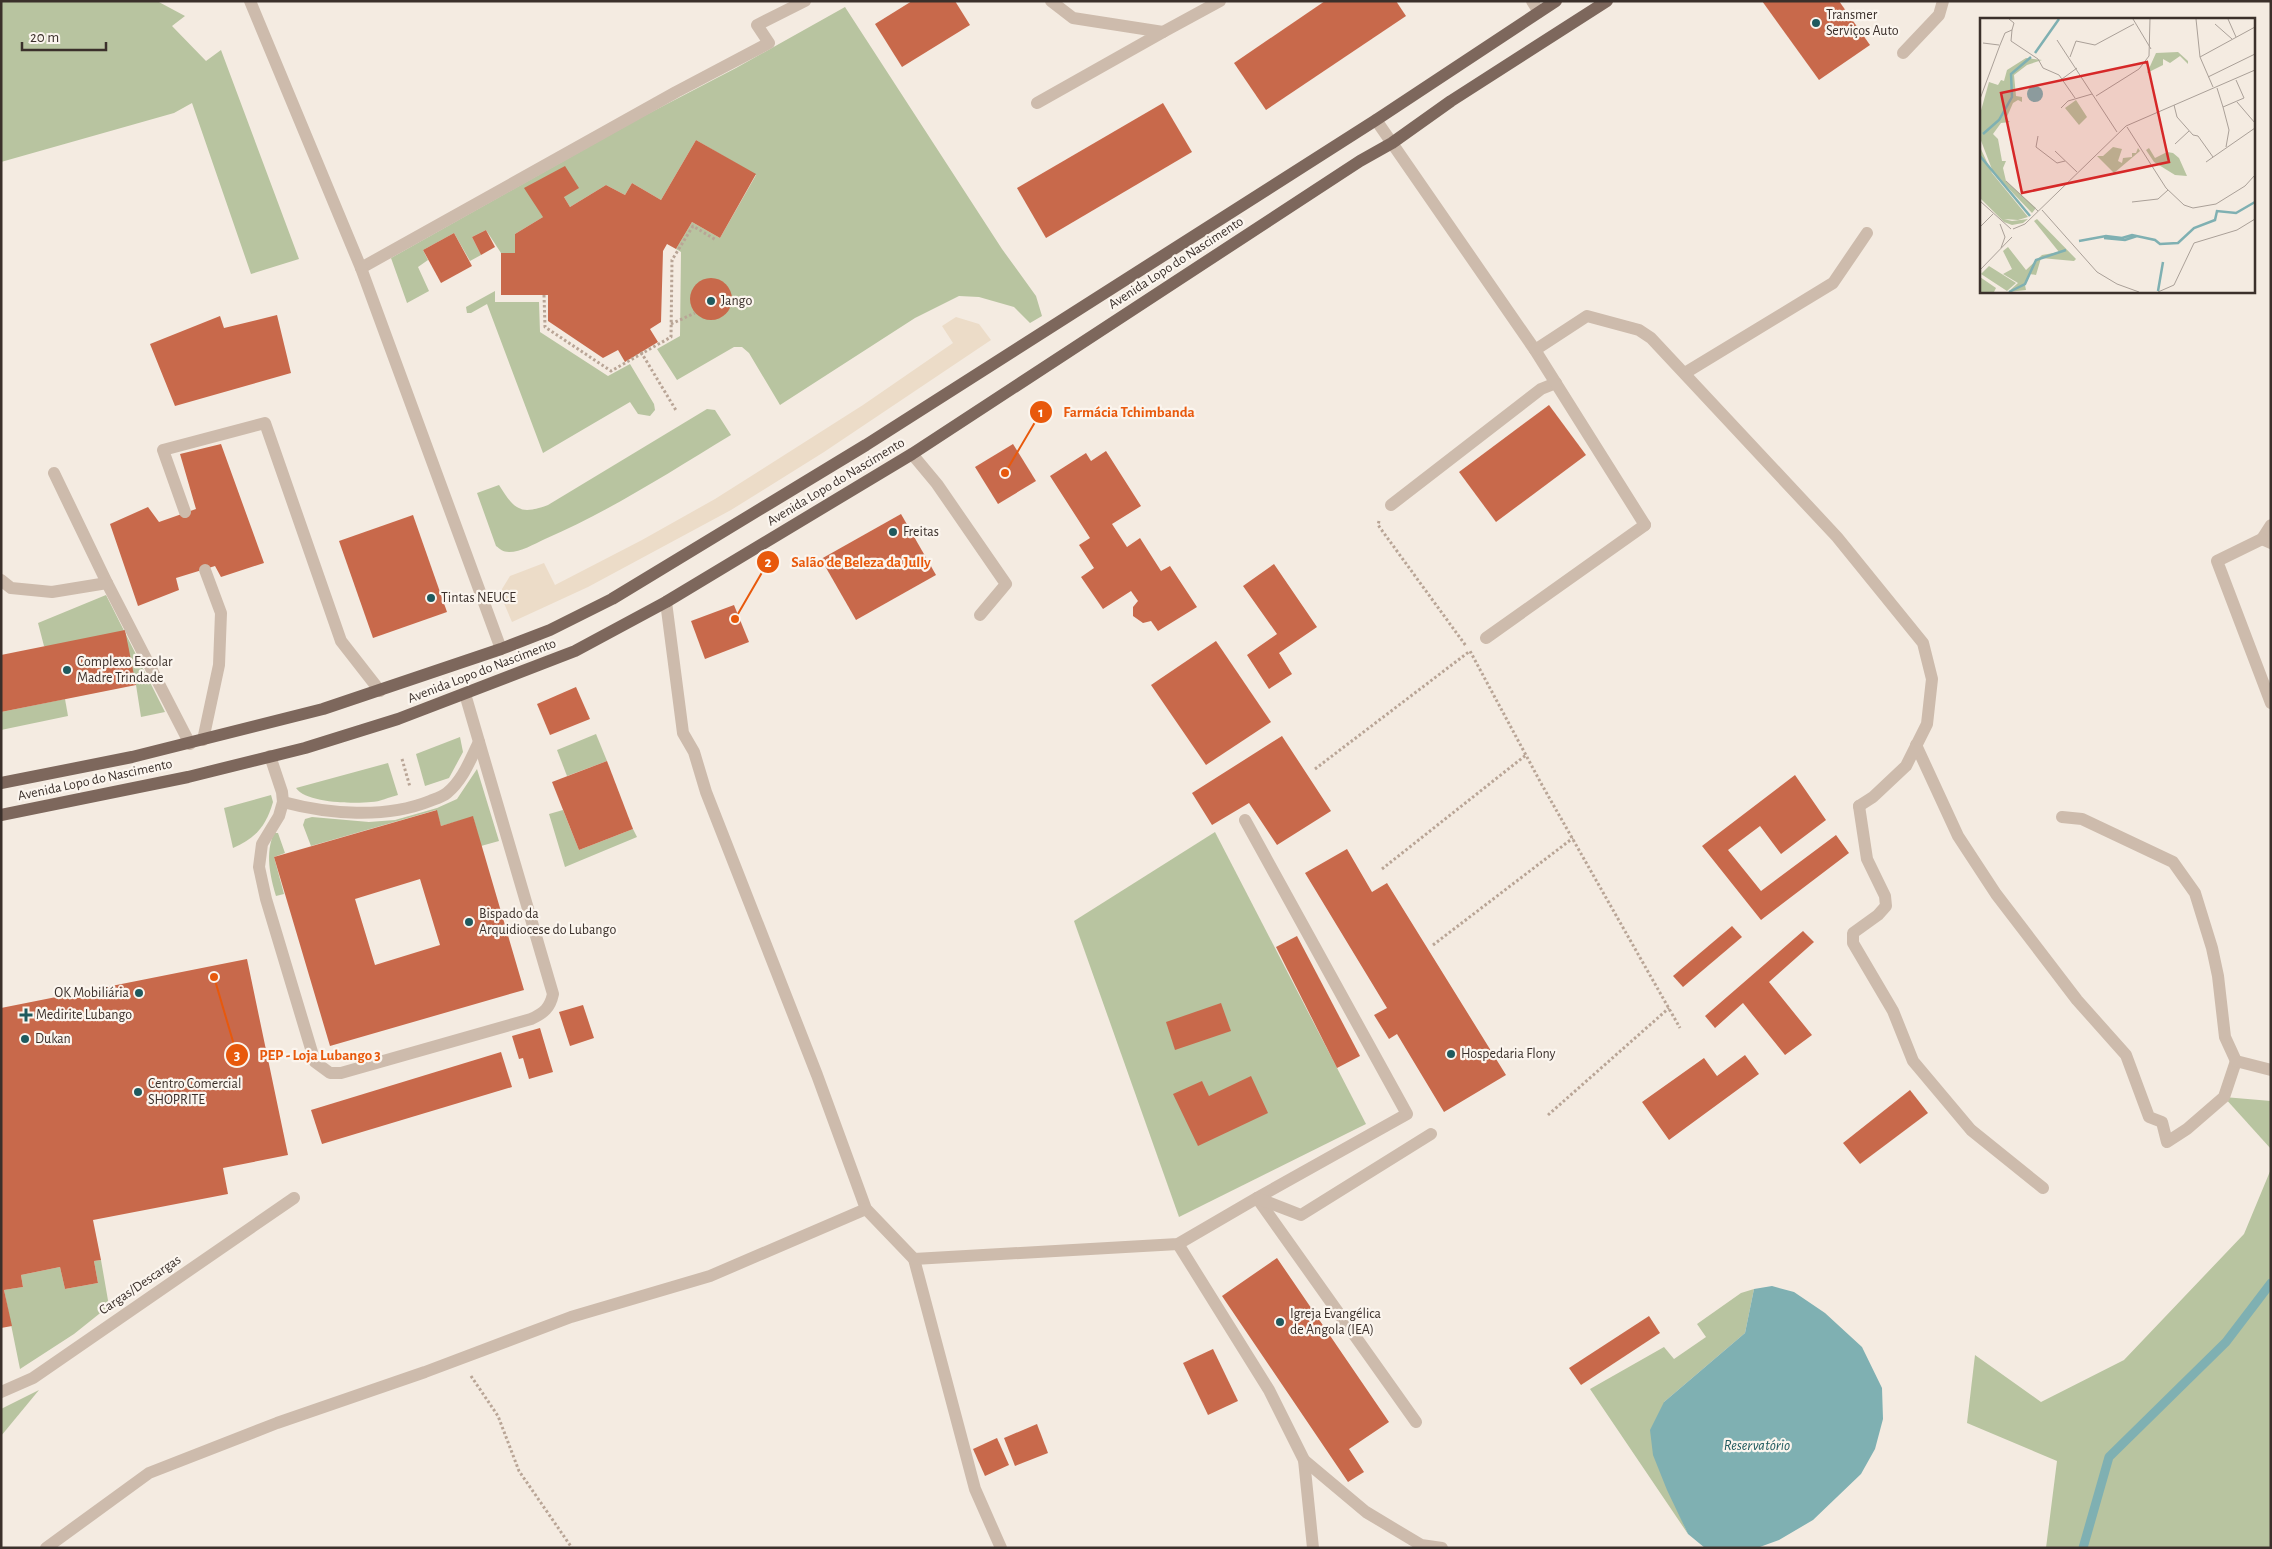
<svg xmlns="http://www.w3.org/2000/svg" width="2272" height="1549" font-family="'Alegreya Sans',sans-serif">
<style>
.green{fill:#b8c4a0}
.plaza{fill:#ecdcc8}
.water{fill:#7fb0b2}
.lines{fill:none;stroke-linecap:round;stroke-linejoin:round}
.stream{stroke:#7fb0b2;stroke-width:9}
.building{fill:#c8694b;fill-rule:evenodd}
.path{stroke:#b9a596;stroke-width:3;stroke-dasharray:2.5 2.5;stroke-linecap:butt}
.service{stroke:#cdbbac;stroke-width:12}
.minor{stroke:#cdbbac;stroke-width:12}
.primary{stroke:#7d675c;stroke-width:12}
.poi-dot{fill:#1f5a5e;stroke:#fbf5ee;stroke-width:2}
.labels{text-anchor:middle;dominant-baseline:central;stroke-width:4.5;stroke-linejoin:round;paint-order:stroke}
.poi-label{font-size:14px;fill:#3b302b;stroke:#fbf5ee;text-anchor:start}
.street-label{font-size:14px;fill:#3b302b;stroke:#fbf5ee}
.water-label{font-size:15px;font-style:italic;fill:#1f5a5e;stroke:#fbf5ee}
.inset-river{fill:none;stroke:#7fb0b2;stroke-width:2.5}
.inset-road{fill:none;stroke:#aaa098;stroke-width:1}
.view{fill:#d62828;fill-opacity:0.15;stroke:#d62828;stroke-width:2.5}
.inset-edge{fill:none;stroke:#3b302b;stroke-width:2.5}
.leader{fill:none;stroke:#e8590c;stroke-width:2}
.callout-dot{fill:#e8590c;stroke:#fbf5ee;stroke-width:2}
.mark-label{font-size:15px;text-anchor:middle;font-weight:bold;fill:#fff}
.callout-label{font-size:15px;text-anchor:middle;font-weight:bold;fill:#e8590c;stroke:#fbf5ee;stroke-width:4.5;stroke-linejoin:round;paint-order:stroke}
</style>
<rect width="100%" height="100%" fill="#f4ebe1"/>
<!-- green -->
<g class="green">
<path d="M 1,1 L 157,1 L 185,16 L 172,26 L 206,61 L 221,50 L 299,259 L 251,274 L 192,103 L 174,113 L 1,162 Z"/>
<path d="M 845,7 L 1002,249 L 1036,296 L 1042,316 L 1030,323 L 1014,307 L 979,297 L 959,296 L 915,318 L 780,405 L 749,353 L 742,347 L 734,347 L 677,380 L 657,349 L 680,336 L 681,252 L 676,249 L 692,222 L 720,238 L 756,175 L 696,140 L 661,200 L 632,183 L 625,195 L 606,185 L 570,207 L 564,197 L 565,167 L 543,217 L 515,234 L 515,253 L 501,253 L 486,230 L 472,237 L 481,255 L 470,261 L 454,233 L 423,250 L 428,260 L 418,267 L 429,291 L 407,303 L 391,258 L 640,118 L 736,68 Z"/>
<path d="M 495,291 L 495,302 L 539,302 L 540,332 L 608,376 L 630,364 L 654,404 L 655,410 L 650,416 L 638,414 L 630,402 L 543,453 L 487,304 L 471,313 L 467,313 L 466,307 Z"/>
<path d="M 707,409 L 715,410 L 731,435 C 670,472 610,511 545,539 C 534,544 521,552 509,552 C 503,552 500,549 496,546 L 477,493 L 499,485 C 514,508 518,516 548,505 Z"/>
<path d="M 106,595 L 165,712 L 141,717 L 136,685 L 44,646 L 38,623 Z"/>
<path d="M 65,699 L 68,716 L 1,730 L 1,712 Z"/>
<path d="M 596,734 L 607,761 L 567,776 L 557,750 Z"/>
<path d="M 460,737 L 463,752 L 449,778 L 425,786 L 416,754 Z"/>
<path d="M 388,763 L 398,795 C 389,797 380,802 371,802 C 354,804 306,803 296,788 Z"/>
<path d="M 477,769 L 499,841 L 481,846 L 473,817 L 441,826 L 436,810 L 311,846 L 303,825 L 305,819 L 312,817 L 369,822 L 395,820 L 437,808 L 457,799 Z"/>
<path d="M 271,795 L 273,802 C 266,826 256,838 233,848 L 224,808 Z"/>
<path d="M 563,810 L 579,850 L 633,829 L 637,837 L 565,867 L 549,814 Z"/>
<path d="M 1215,832 L 1366,1124 L 1179,1217 L 1074,921 Z"/>
<path d="M 274,833 L 278,833 L 285,853 L 274,857 L 284,894 L 276,896 C 270,876 265,853 274,833 Z"/>
<path d="M 2224,1097 L 2271,1101 L 2271,1149 Z"/>
<path d="M 2271,1169 L 2271,1548 L 2046,1548 L 2057,1461 L 1967,1423 L 1975,1355 L 2041,1402 L 2124,1360 L 2244,1234 Z"/>
<path d="M 101,1260 L 109,1306 L 74,1334 L 20,1369 L 4,1290 L 23,1287 L 21,1275 L 60,1267 L 65,1289 L 98,1283 L 94,1261 Z"/>
<path d="M 1754,1289 L 1745,1333 L 1664,1402 L 1678,1511 L 1688,1534 L 1590,1389 L 1664,1347 L 1674,1359 L 1706,1337 L 1697,1324 L 1741,1293 Z"/>
<path d="M 39,1390 L 1,1436 L 1,1409 Z"/>
</g>
<!-- plaza -->
<path class="plaza" d="M 956,317 L 979,324 L 991,340 L 824,452 L 731,510 L 588,587 L 512,622 L 503,601 L 502,589 L 510,576 L 544,563 L 555,585 L 642,540 L 715,499 L 863,405 L 953,343 L 942,326 Z"/>
<!-- water -->
<path class="water" d="M 1772,1286 L 1794,1292 L 1825,1313 L 1862,1347 L 1882,1388 L 1883,1419 L 1875,1449 L 1861,1474 L 1813,1520 L 1779,1540 L 1757,1548 L 1705,1548 L 1688,1534 L 1667,1490 L 1653,1455 L 1650,1430 L 1664,1402 L 1745,1333 L 1754,1289 Z"/>
<g class="lines">
<!-- stream -->
<path class="stream" d="M 2083,1548 L 2109,1457 L 2226,1342 L 2271,1283"/>
</g>
<!-- building -->
<g class="building">
<path d="M 912,1 L 955,1 L 970,25 L 902,67 L 875,24 Z"/>
<path d="M 1325,1 L 1396,1 L 1406,16 L 1266,110 L 1234,63 Z"/>
<path d="M 1762,1 L 1839,1 L 1870,45 L 1819,80 Z"/>
<path d="M 1163,103 L 1192,152 L 1046,238 L 1017,188 Z"/>
<path d="M 696,140 L 756,174 L 720,238 L 692,222 L 676,249 L 667,244 L 663,251 L 661,322 L 650,329 L 658,342 L 625,362 L 618,350 L 603,358 L 548,321 L 548,295 L 501,295 L 501,253 L 515,253 L 515,234 L 543,217 L 524,188 L 565,166 L 579,188 L 564,197 L 570,207 L 606,185 L 625,195 L 632,183 L 661,200 Z"/>
<path d="M 486,230 L 495,247 L 481,255 L 472,237 Z"/>
<path d="M 454,233 L 472,266 L 441,283 L 423,250 Z"/>
<circle cx="711" cy="299" r="21"/>
<path d="M 277,315 L 291,373 L 175,406 L 150,344 L 220,316 L 224,328 Z"/>
<path d="M 1549,405 L 1586,455 L 1496,522 L 1459,472 Z"/>
<path d="M 221,444 L 264,563 L 221,577 L 215,566 L 176,578 L 179,590 L 138,606 L 110,524 L 148,507 L 159,522 L 196,509 L 180,454 Z"/>
<path d="M 1013,444 L 1036,481 L 998,504 L 975,467 Z"/>
<path d="M 1106,451 L 1141,506 L 1112,524 L 1127,547 L 1140,538 L 1161,571 L 1170,566 L 1197,607 L 1158,631 L 1151,621 L 1143,623 L 1133,616 L 1133,607 L 1138,601 L 1131,591 L 1103,609 L 1081,577 L 1094,568 L 1079,545 L 1090,538 L 1050,476 L 1086,453 L 1091,461 Z"/>
<path d="M 901,514 L 936,575 L 856,620 L 821,559 Z"/>
<path d="M 413,515 L 447,612 L 373,638 L 339,541 Z"/>
<path d="M 1274,564 L 1317,627 L 1279,653 L 1292,674 L 1269,689 L 1247,655 L 1277,634 L 1243,586 Z"/>
<path d="M 734,605 L 749,642 L 705,659 L 691,621 Z"/>
<path d="M 125,630 L 136,685 L 1,712 L 1,655 Z"/>
<path d="M 1216,641 L 1271,722 L 1206,765 L 1151,685 Z"/>
<path d="M 576,687 L 590,719 L 550,735 L 537,704 Z"/>
<path d="M 1282,736 L 1331,811 L 1277,845 L 1249,803 L 1212,825 L 1192,793 Z"/>
<path d="M 607,761 L 633,829 L 579,850 L 552,782 Z"/>
<path d="M 1795,775 L 1826,820 L 1781,854 L 1760,826 L 1728,850 L 1761,891 L 1836,835 L 1849,853 L 1761,920 L 1702,846 Z"/>
<path d="M 437,810 L 441,826 L 473,816 L 524,990 L 330,1046 L 274,857 ZM 420,879 L 440,945 L 375,965 L 355,899 Z"/>
<path d="M 1347,849 L 1372,892 L 1387,883 L 1506,1075 L 1444,1112 L 1397,1034 L 1389,1039 L 1374,1015 L 1387,1008 L 1305,873 Z"/>
<path d="M 1732,926 L 1742,937 L 1683,987 L 1673,976 Z"/>
<path d="M 1803,931 L 1814,942 L 1769,982 L 1812,1035 L 1785,1055 L 1743,1003 L 1715,1028 L 1705,1016 Z"/>
<path d="M 1297,936 L 1360,1056 L 1337,1068 L 1276,947 Z"/>
<path d="M 247,959 L 288,1155 L 223,1168 L 228,1194 L 93,1220 L 101,1260 L 94,1261 L 98,1283 L 65,1289 L 60,1267 L 21,1275 L 23,1287 L 4,1290 L 12,1326 L 1,1328 L 1,1008 Z"/>
<path d="M 1221,1003 L 1231,1031 L 1175,1050 L 1166,1022 Z"/>
<path d="M 583,1005 L 594,1038 L 570,1046 L 559,1012 Z"/>
<path d="M 540,1028 L 553,1072 L 529,1079 L 523,1058 L 519,1059 L 512,1036 Z"/>
<path d="M 501,1052 L 512,1087 L 322,1144 L 311,1110 Z"/>
<path d="M 1745,1055 L 1759,1074 L 1669,1140 L 1642,1102 L 1704,1058 L 1717,1076 Z"/>
<path d="M 1251,1076 L 1268,1113 L 1198,1146 L 1173,1094 L 1202,1081 L 1209,1096 Z"/>
<path d="M 1910,1090 L 1928,1113 L 1860,1164 L 1843,1143 Z"/>
<path d="M 1277,1258 L 1389,1422 L 1349,1449 L 1364,1472 L 1348,1482 L 1222,1296 Z"/>
<path d="M 1649,1316 L 1660,1333 L 1581,1385 L 1569,1368 Z"/>
<path d="M 1213,1349 L 1238,1401 L 1208,1415 L 1183,1363 Z"/>
<path d="M 1037,1424 L 1048,1453 L 1015,1466 L 1004,1438 Z"/>
<path d="M 997,1438 L 1009,1465 L 985,1476 L 973,1449 Z"/>
</g>
<g class="lines">
<!-- path -->
<g class="path">
<path d="M 544,295 L 545,327 L 611,371 L 671,337 L 672,260 L 693,226 L 716,240"/>
<path d="M 671,324 L 695,313"/>
<path d="M 641,352 L 677,412"/>
<path d="M 1379,521 L 1378,525 L 1466,646"/>
<path d="M 402,759 L 410,787"/>
<path d="M 1315,769 L 1470,651 L 1542,785 L 1680,1028"/>
<path d="M 1382,869 L 1526,755"/>
<path d="M 1433,945 L 1573,838"/>
<path d="M 1548,1115 L 1669,1008"/>
<path d="M 471,1376 L 498,1416 L 519,1471 L 572,1548"/>
</g>
<!-- service -->
<g class="service">
<path d="M 1532,1 L 1539,12"/>
<path d="M 1163,32 L 1220,1"/>
<path d="M 1903,53 L 1939,15 L 1943,1"/>
<path d="M 1037,103 L 1163,32 L 1073,18 L 1051,1"/>
<path d="M 361,268 L 676,92 L 769,43 L 757,25 L 805,1"/>
<path d="M 1685,373 L 1833,283 L 1867,233"/>
<path d="M 54,473 L 107,583 L 190,744"/>
<path d="M 1391,505 L 1541,389 L 1556,383"/>
<path d="M 185,512 L 163,450 L 265,423 L 341,641 L 380,691"/>
<path d="M 2271,525 L 2262,539 L 2271,543"/>
<path d="M 2262,539 L 2217,561 L 2271,703"/>
<path d="M 1,580 L 11,588 L 52,592 L 107,583"/>
<path d="M 1486,638 L 1645,525"/>
<path d="M 203,740 L 219,665 L 221,613 L 205,570"/>
<path d="M 1916,745 L 1958,836 L 1996,894 L 2077,1000 L 2126,1055 L 2149,1117 L 2162,1122 L 2167,1142 L 2187,1129 L 2224,1097 L 2236,1061"/>
<path d="M 270,756 L 282,792 L 283,802 L 279,816 L 262,844 L 259,867 L 266,899 L 315,1062 L 330,1073 L 341,1073 L 531,1019 C 544,1013 550,1008 553,994 L 465,694"/>
<path d="M 283,802 C 328,814 385,819 430,801 C 435,799 442,797 447,793 C 463,780 470,760 479,742"/>
<path d="M 1859,806 L 1867,859 L 1885,896 L 1886,906 L 1878,915 L 1853,933 L 1853,943 L 1893,1011 L 1913,1061 L 1971,1130 L 2043,1188"/>
<path d="M 2062,817 L 2082,819 L 2173,862 L 2195,893 L 2212,948 L 2218,976 L 2225,1037 L 2236,1061 L 2271,1070"/>
<path d="M 1245,820 L 1407,1114 L 1257,1198 L 1416,1422"/>
<path d="M 1,1392 L 33,1378 L 294,1198"/>
</g>
<!-- minor -->
<g class="minor">
<path d="M 250,1 L 361,268 L 501,649"/>
<path d="M 1376,120 L 1535,350 L 1645,525"/>
<path d="M 1535,350 L 1587,316 L 1639,330 L 1651,338 L 1837,537 L 1923,643 L 1932,679 L 1927,724 L 1906,766 L 1873,797 L 1859,806"/>
<path d="M 912,454 L 937,484 L 1006,584 L 980,615"/>
<path d="M 666,602 L 683,733 L 694,752 L 706,792 L 817,1075 L 866,1209 L 914,1259 L 975,1489 L 1001,1548"/>
<path d="M 1178,1244 L 1269,1390 L 1304,1460 L 1313,1548"/>
<path d="M 914,1259 L 1178,1244 L 1257,1198 L 1301,1215 L 1431,1134"/>
<path d="M 1304,1460 L 1366,1512 L 1421,1545 L 1442,1548"/>
<path d="M 46,1548 L 149,1473 L 277,1423 L 425,1372 L 571,1317 L 710,1276 L 866,1209"/>
</g>
<!-- primary -->
<g class="primary">
<path d="M 1,783 L 132,757 L 323,709 L 501,649 L 550,630 L 612,599 L 866,445 L 1376,120 L 1556,1"/>
<path d="M 1,815 L 188,777 L 305,748 L 398,719 L 575,651 L 666,602 L 912,454 L 1360,161 L 1392,143 L 1451,101 L 1607,1"/>
</g>
</g>
<!-- markers -->
<g class="poi-dot">
<circle cx="1816" cy="23" r="5"/>
<circle cx="711" cy="301" r="5"/>
<circle cx="893" cy="532" r="5"/>
<circle cx="431" cy="598" r="5"/>
<circle cx="67" cy="670" r="5"/>
<circle cx="469" cy="922" r="5"/>
<circle cx="139" cy="993" r="5"/>
<path d="M23.5 1007.5h5v5h5v5h-5v5h-5v-5h-5v-5h5z"/>
<circle cx="25" cy="1039" r="5"/>
<circle cx="1451" cy="1054" r="5"/>
<circle cx="138" cy="1092" r="5"/>
<circle cx="1280" cy="1322" r="5"/>
</g>
<g class="labels">
<!-- poi labels -->
<g class="poi-label">
<text x="1826" y="15">Transmer<tspan x="1826" dy="16">Serviços Auto</tspan></text>
<text x="721" y="301">Jango</text>
<text x="903" y="532">Freitas</text>
<text x="441" y="598">Tintas NEUCE</text>
<text x="77" y="662">Complexo Escolar<tspan x="77" dy="16">Madre Trindade</tspan></text>
<text x="479" y="914">Bispado da<tspan x="479" dy="16">Arquidiocese do Lubango</tspan></text>
<text x="129" y="993" text-anchor="end">OK Mobiliária</text>
<text x="36" y="1015">Medirite Lubango</text>
<text x="35" y="1039">Dukan</text>
<text x="1461" y="1054">Hospedaria Flony</text>
<text x="148" y="1084">Centro Comercial<tspan x="148" dy="16">SHOPRITE</tspan></text>
<text x="1290" y="1314">Igreja Evangélica<tspan x="1290" dy="16">de Angola (IEA)</tspan></text>
</g>
<!-- street labels -->
<g class="street-label">
<text transform="translate(1176 263) rotate(-33)">Avenida Lopo do Nascimento</text>
<text transform="translate(836 482) rotate(-31)">Avenida Lopo do Nascimento</text>
<text transform="translate(482 671) rotate(-21)">Avenida Lopo do Nascimento</text>
<text transform="translate(95 780) rotate(-12)">Avenida Lopo do Nascimento</text>
<text transform="translate(140 1285) rotate(-34)">Cargas/Descargas</text>
</g>
<!-- water labels -->
<g class="water-label">
<text x="1757" y="1445">Reservatório</text>
</g>
</g>
<!-- overview -->
<g transform="translate(1980 18)">
<rect width="275" height="275" fill="#f4ebe1"/>
<path d="M 198,34 L 208,43 L 208,46 L 200,38 L 190,45 L 183,41 L 183,47 L 167,55 L 176,35 ZM 46,40 L 62,42 L 47,47 L 34,57 L 36,78 L 42,79 L 42,84 L 38,82 L 33,85 L 26,101 L 30,104 L 21,105 L 13,116 L 18,121 L 22,143 L 26,143 L 23,150 L 26,163 L 56,190 L 52,195 L 13,154 L 0,120 L 0,96 L 9,64 L 18,67 L 21,62 L 24,63 L 27,52 ZM 96,82 L 107,99 L 99,107 L 85,90 ZM 0,129 L 12,155 L 48,199 L 38,202 L 24,201 L 32,203 L 48,201 L 43,205 L 32,207 L 24,204 L 0,180 ZM 133,129 L 142,131 L 138,143 L 142,145 L 143,140 L 152,139 L 152,135 L 156,135 L 158,130 L 160,133 L 134,155 L 117,138 L 123,138 ZM 169,130 L 175,140 L 187,134 L 193,135 L 199,140 L 207,158 L 195,157 L 174,144 L 166,132 ZM 57,201 L 96,241 L 94,243 L 61,240 L 56,257 L 50,256 L 45,267 L 46,272 L 28,274 L 38,265 L 23,256 L 32,251 L 23,233 L 28,229 L 46,252 L 62,237 L 79,234 L 54,203 ZM 9,248 L 36,265 L 27,273 L 1,256 ZM 0,259 L 16,270 L 14,274 L 0,274 Z" fill="#b8c4a0"/>
<path d="M47 76a8 8 0 1 1 16 0a8 8 0 1 1-16 0Z" fill="#7fb0b2"/>
<path class="inset-river" d="M 55,35 L 79,1M 3,116 L 19,102 L 32,79 L 31,56 L 51,39M 0,138 L 50,198M 124,220 L 145,222 L 157,218M 99,223 L 126,218 L 142,220 L 152,217 L 175,222 L 180,226 L 198,225 L 214,210 L 235,202 L 237,193 L 256,195 L 275,184M 178,273 L 183,244M 29,274 L 45,266 L 56,242 L 86,232"/>
<path class="inset-road" d="M 153,1 L 171,31M 216,1 L 220,39 L 233,69M 248,1 L 256,19M 235,6 L 252,21M 32,12 L 31,23 L 58,41 L 63,50 L 79,57 L 95,80M 77,22 L 137,114M 3,25 L 19,27M 90,39 L 96,23 L 115,27 L 154,6M 220,39 L 275,9M 228,59 L 275,36M 82,61 L 97,50M 237,70 L 243,89 L 264,80 L 256,62M 116,78 L 159,51 L 169,38 L 170,1M 0,81 L 20,27 L 25,15 L 32,12 L 34,5 L 29,1M 257,84 L 275,105M 194,87 L 197,99 L 213,117 L 218,118 L 233,139M 243,89 L 249,112 L 246,129M 81,90 L 88,83 L 112,76M 147,109 L 186,170 L 204,187 L 213,190 L 236,186 L 265,168 L 275,157M 58,118 L 56,129 L 77,145 L 85,143M 195,126 L 209,113M 75,133 L 97,154M 226,144 L 275,110M 26,163 L 58,193M 0,183 L 31,211M 152,184 L 178,181 L 188,172M 62,192 L 117,254 L 137,266 L 159,274M 20,206 L 25,219 L 21,230M 0,209 L 13,196M 33,211 L 45,206 L 146,108 L 275,52M 0,252 L 32,219M 178,274 L 194,267 L 214,225 L 257,212 L 275,201"/>
<path class="view" d="M 167,44 L 189,144 L 42,175 L 21,75 Z"/>
<rect width="275" height="275" class="inset-edge"/>
</g>
<!-- callouts -->
<path class="leader" d="M1005 473L1041 412M735 619L768 562M214 977L237 1055"/>
<g class="callout-dot">
<circle cx="1005" cy="473" r="5"/>
<circle cx="735" cy="619" r="5"/>
<circle cx="214" cy="977" r="5"/>
<circle cx="1041" cy="412" r="12"/>
<circle cx="768" cy="562" r="12"/>
<circle cx="237" cy="1055" r="12"/>
</g>
<g class="mark-label">
<text x="1041" y="417">1</text>
<text x="768" y="567">2</text>
<text x="237" y="1060">3</text>
</g>
<g class="callout-label">
<text x="1129" y="417">Farmácia Tchimbanda</text>
<text x="861" y="567">Salão de Beleza da Jully</text>
<text x="320" y="1060">PEP - Loja Lubango 3</text>
</g>
<!-- border -->
<rect width="2272" height="1549" fill="none" stroke="#3b302b" stroke-width="5"/>
<!-- scale -->
<path d="M22 42v8h84v-8" fill="none" stroke="#3b302b" stroke-width="2.5"/>
<text x="30" y="42" font-size="15" fill="#3b302b" stroke="#fbf5ee" stroke-width="4" paint-order="stroke">20 m</text>
</svg>
